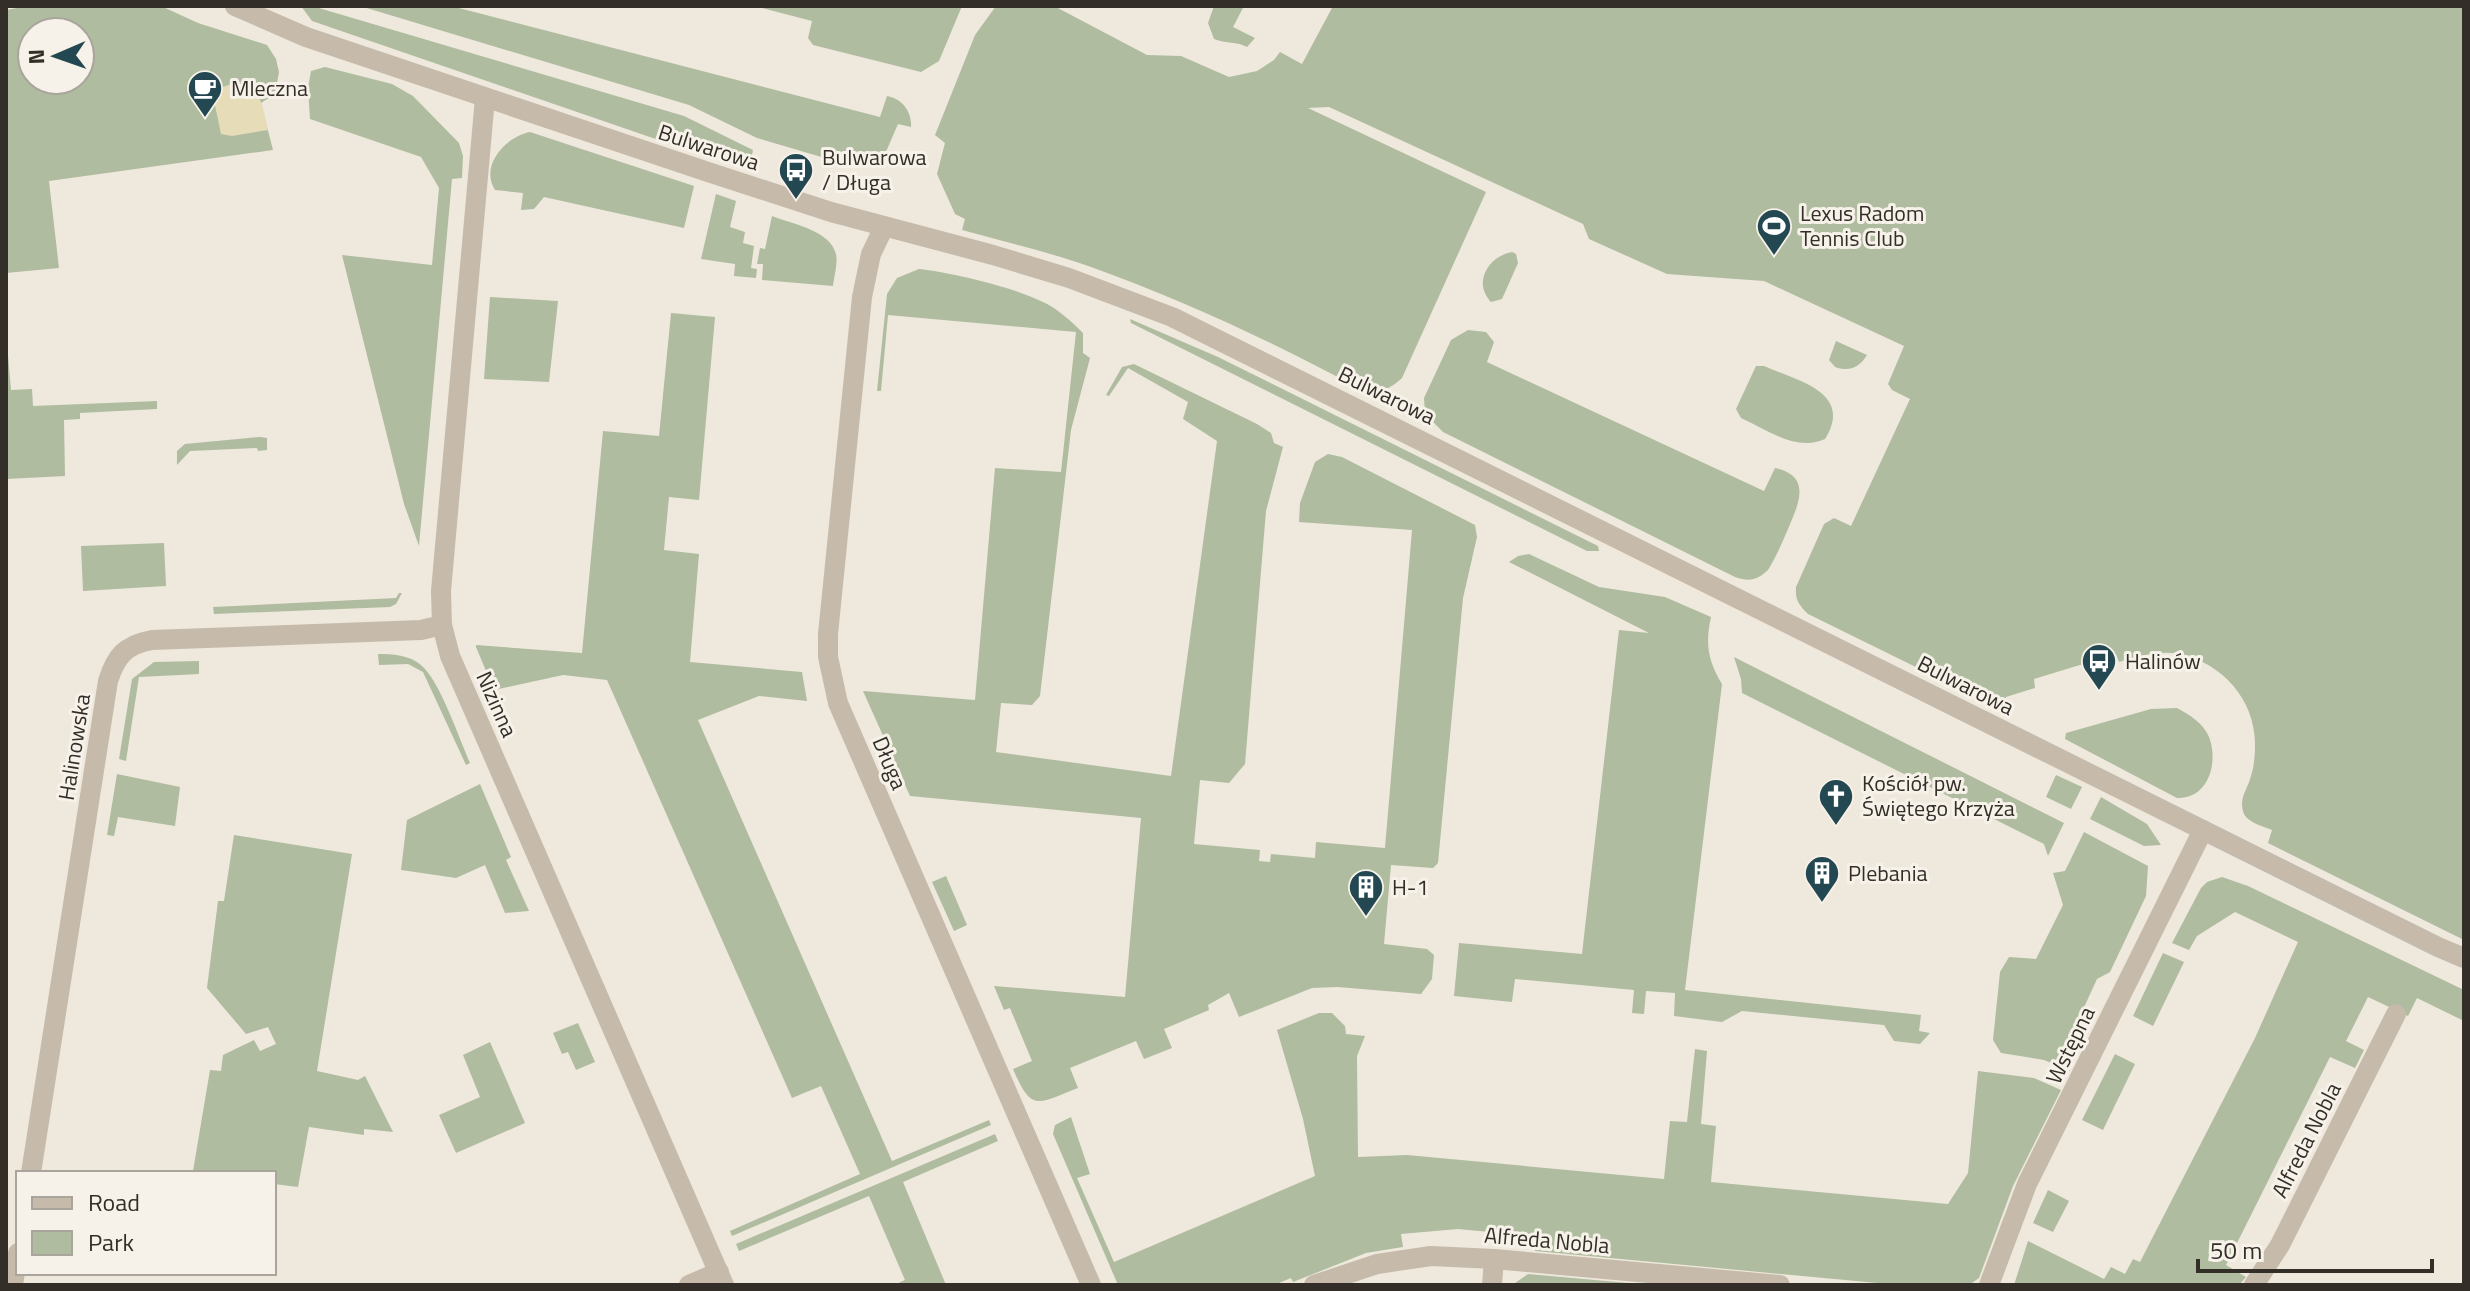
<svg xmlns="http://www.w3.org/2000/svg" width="2470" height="1291" font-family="'Titillium Web',sans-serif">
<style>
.green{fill:#afbc9f;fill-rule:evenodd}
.sand{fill:#e6dcb8}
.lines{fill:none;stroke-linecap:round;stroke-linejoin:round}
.minor{stroke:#c6baab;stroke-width:20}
.labels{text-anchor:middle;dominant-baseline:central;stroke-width:6;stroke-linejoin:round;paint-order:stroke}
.poi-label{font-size:22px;fill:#342e29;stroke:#f7f2e9;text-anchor:start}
.street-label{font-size:22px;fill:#342e29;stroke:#f7f2e9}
</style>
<rect width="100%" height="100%" fill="#efe9dd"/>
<!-- green -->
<g class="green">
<path d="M 28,6 L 161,6 L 198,23 L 267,45 L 276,59 L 279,72 L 275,94 L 261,103 L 273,150 L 49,181 L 59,268 L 6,273 L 6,10 ZM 32,32 L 80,32 L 80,80 L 32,80 Z"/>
<path d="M 301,6 L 312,6 L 684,116 L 753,150 L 752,155 L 676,146 L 312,21 Z"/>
<path d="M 360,6 L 451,6 L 880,117 L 887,96 C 903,99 912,112 911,127 L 898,124 L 885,154 L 852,166 L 757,138 L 689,105 Z"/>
<path d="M 754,6 L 962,6 L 939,61 L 921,72 L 813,45 L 808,38 L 812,21 Z"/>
<path d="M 996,6 L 1054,6 L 1147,55 L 1181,56 L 1229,77 L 1257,71 L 1274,60 L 1280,52 L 1302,64 L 1333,6 L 2464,6 L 2464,940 L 2268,843 L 2272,830 C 2263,826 2245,822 2243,811 C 2239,798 2248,788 2251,776 C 2254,767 2255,755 2255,746 C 2256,701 2223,663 2179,654 C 2159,650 2139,656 2119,662 L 2116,654 L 2034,679 L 2035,688 L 2006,697 L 2006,703 L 1989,703 L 1808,614 C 1799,605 1795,600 1796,587 L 1824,524 L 1834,518 L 1851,526 L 1910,399 L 1892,390 L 1888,384 L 1904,346 L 1764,281 L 1667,274 L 1589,239 L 1583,224 L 1329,107 L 1308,108 L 1486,192 L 1402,378 C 1388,391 1376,395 1358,388 C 1273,342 1183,300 1091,267 C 1049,252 1005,242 962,230 L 965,219 L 955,214 L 937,174 L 945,143 L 935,135 L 975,35 Z"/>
<path d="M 1214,6 L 1244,6 L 1233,27 L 1255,38 L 1247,47 C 1237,41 1226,44 1214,39 L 1208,23 Z"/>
<path d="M 325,67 L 392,84 L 413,96 L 459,143 L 463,156 L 462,178 L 452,179 L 419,546 L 404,504 L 342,255 L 432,265 L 439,188 L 421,157 L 310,119 L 308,88 L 311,71 Z"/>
<path d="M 530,132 L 694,186 L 684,228 L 544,197 L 534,209 L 521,210 L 523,193 L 495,190 C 479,165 507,136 530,132 Z"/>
<path d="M 716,194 L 736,201 L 730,227 L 745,232 L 743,243 L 754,246 L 751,268 L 757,269 L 756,278 L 734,276 L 735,264 L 701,259 Z"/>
<path d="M 772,216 C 792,224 830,230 836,254 C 838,263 834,277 833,286 L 762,280 L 763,264 L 757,264 L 760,248 L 765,249 Z"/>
<path d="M 1512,252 L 1516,254 L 1518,263 L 1502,299 L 1491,302 C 1472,282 1489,256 1512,252 Z"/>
<path d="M 919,269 C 950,272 1016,288 1043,302 C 1058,309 1071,321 1083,333 L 1083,353 L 1090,358 L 1071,430 L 1040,696 L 1032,705 L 1001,703 L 996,752 L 1171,776 L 1217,441 L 1183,419 L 1188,402 L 1128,368 L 1109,396 L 1106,395 L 1122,367 L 1134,364 L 1257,424 L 1271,433 L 1274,443 L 1283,447 L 1266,511 L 1245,764 L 1229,783 L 1200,780 L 1194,844 L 1260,850 L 1259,861 L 1270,862 L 1271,854 L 1315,858 L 1316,842 L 1385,848 L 1412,530 L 1299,522 L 1300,503 L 1315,462 L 1328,454 L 1342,457 L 1475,525 L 1477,537 L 1463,598 L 1438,863 L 1433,868 L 1391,865 L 1384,944 L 1427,949 L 1434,955 L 1432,979 L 1421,994 L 1338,987 L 1312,988 L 1239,1017 L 1229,993 L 1208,1005 L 1209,1010 L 1164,1029 L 1172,1048 L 1144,1059 L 1136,1041 L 1070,1068 L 1078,1088 C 1038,1103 1032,1114 1013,1069 L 1032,1061 L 1010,1008 L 1004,1010 L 994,986 L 1125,997 L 1141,818 L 910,796 L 863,691 L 975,700 L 995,468 L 1061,472 L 1076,332 L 888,315 L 881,391 L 877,391 L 887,294 L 897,278 Z"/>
<path d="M 490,297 L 558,301 L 549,382 L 484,379 Z"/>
<path d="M 671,313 L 715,317 L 699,500 L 669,497 L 664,550 L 699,554 L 690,662 L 802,672 L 807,701 L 759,696 L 698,720 L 892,1161 L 989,1120 L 991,1125 L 732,1236 L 730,1231 L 860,1174 L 821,1086 L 792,1098 L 607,680 L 563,675 L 494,690 L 476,647 L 476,645 L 582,653 L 603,431 L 659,436 Z"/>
<path d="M 1130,319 L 1218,357 L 1598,546 L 1599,551 L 1587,551 L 1131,323 Z"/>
<path d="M 1468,330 L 1486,332 L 1494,342 L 1487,362 L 1764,491 L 1775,468 C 1813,476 1798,505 1788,529 C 1782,543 1776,557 1768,570 C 1757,580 1750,582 1735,577 L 1443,432 L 1425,414 L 1424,398 L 1451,340 Z"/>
<path d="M 6,332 L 11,390 L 32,389 L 33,406 L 157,401 L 157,409 L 80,413 L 80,419 L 64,420 L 65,476 L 6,479 Z"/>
<path d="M 1836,341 L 1867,355 C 1859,368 1849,372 1835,367 L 1829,360 Z"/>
<path d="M 1756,366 L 1764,366 C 1798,381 1854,392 1825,439 C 1797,452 1767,430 1741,418 L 1736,409 Z"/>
<path d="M 260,437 L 267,438 L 267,450 L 258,451 L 257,448 L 190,451 L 177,465 L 177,451 L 185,444 Z"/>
<path d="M 164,543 L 166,586 L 83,591 L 81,546 Z"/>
<path d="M 1529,554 L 1599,587 L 1665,597 L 1711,617 C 1705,644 1708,661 1722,684 L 1685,990 L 1921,1015 L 1919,1031 L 1930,1033 L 1920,1044 L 1894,1041 L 1884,1025 L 1742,1011 L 1722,1022 L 1674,1016 L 1675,993 L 1646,991 L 1644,1014 L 1632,1013 L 1634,990 L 1515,979 L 1512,1002 L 1454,996 L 1459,943 L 1582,954 L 1619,630 L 1649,633 L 1509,562 L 1518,556 Z"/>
<path d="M 399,593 L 402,593 L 396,604 L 390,607 L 214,614 L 213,607 L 396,598 Z"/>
<path d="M 378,654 C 392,654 410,655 421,665 C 440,681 459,738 470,763 L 466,765 L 423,672 L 408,664 L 379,665 Z"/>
<path d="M 1734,657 L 2064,823 L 2048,856 L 2044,844 L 1742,693 L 1741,679 Z"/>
<path d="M 199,661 L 199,674 L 139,677 L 126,761 L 119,759 L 132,679 L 154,662 Z"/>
<path d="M 2177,708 C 2190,715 2203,723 2209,737 C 2219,763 2208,799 2177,798 L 2065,739 L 2066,733 L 2151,709 Z"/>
<path d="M 117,774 L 180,787 L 175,826 L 118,817 L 114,836 L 107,835 Z"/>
<path d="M 2056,775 L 2082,787 L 2071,809 L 2046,797 Z"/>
<path d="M 480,784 L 511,857 L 506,860 L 529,911 L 505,913 L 485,865 L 456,878 L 401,870 L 407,820 Z"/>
<path d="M 2101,797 L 2147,824 L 2161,845 L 2144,846 L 2090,819 Z"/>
<path d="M 2084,832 L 2148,866 L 2146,896 L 2110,972 L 2097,979 L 2064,1051 L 2070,1071 L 2044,1060 L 2001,1053 L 1993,1040 L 2000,972 L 2009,957 L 2036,959 L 2063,905 L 2053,873 L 2065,871 Z"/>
<path d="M 234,835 L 352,854 L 317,1071 L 358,1080 L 365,1076 L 393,1132 L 364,1129 L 364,1135 L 309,1127 L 298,1187 L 274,1184 L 274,1173 L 193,1171 L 210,1070 L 221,1071 L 223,1055 L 254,1040 L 260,1051 L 276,1044 L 268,1027 L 246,1034 L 207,988 L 218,901 L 224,901 Z"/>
<path d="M 946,876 L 967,925 L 954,931 L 932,882 Z"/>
<path d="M 2222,877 L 2248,886 L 2464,990 L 2464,1021 L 2417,998 L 2408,1016 L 2368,997 L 2346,1041 L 2364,1050 L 2355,1068 L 2330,1057 L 2226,1265 L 2246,1277 L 2239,1285 L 2014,1285 L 2028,1241 L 2104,1279 L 2111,1267 L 2125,1274 L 2133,1259 L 2140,1262 L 2255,1038 L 2298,942 L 2235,912 L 2197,936 L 2189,950 L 2172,943 L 2201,888 L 2207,882 Z"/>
<path d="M 2163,953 L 2184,962 L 2153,1026 L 2133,1016 Z"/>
<path d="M 1319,1013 L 1332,1013 L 1345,1026 L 1346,1034 L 1365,1036 L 1357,1056 L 1358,1157 L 1407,1155 L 1664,1179 L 1670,1121 L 1687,1122 L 1695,1049 L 1707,1051 L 1701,1124 L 1716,1126 L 1711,1182 L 1948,1204 L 1968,1173 L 1978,1071 L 2034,1078 L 2061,1090 L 2013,1186 L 1979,1278 L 1969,1285 L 1899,1285 L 1535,1251 L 1535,1246 L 1500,1241 L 1500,1233 L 1458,1229 L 1401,1234 L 1403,1247 L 1366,1253 L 1293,1282 L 1291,1278 L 1274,1285 L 1118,1285 L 1053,1134 L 1055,1125 L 1071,1117 L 1090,1174 L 1077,1178 L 1114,1262 L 1315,1176 L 1303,1119 L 1277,1030 Z"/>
<path d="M 578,1023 L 595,1062 L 576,1070 L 568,1052 L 562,1054 L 553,1033 Z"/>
<path d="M 490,1042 L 525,1123 L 456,1153 L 439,1115 L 480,1097 L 463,1055 Z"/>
<path d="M 2115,1054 L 2135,1064 L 2103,1130 L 2082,1120 Z"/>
<path d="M 995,1134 L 998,1141 L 903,1182 L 946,1285 L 894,1285 L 905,1280 L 869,1196 L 739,1251 L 736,1244 Z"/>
<path d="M 2048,1190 L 2069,1201 L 2053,1232 L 2033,1223 Z"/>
<path d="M 1528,1274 L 1651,1285 L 1512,1285 Z"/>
</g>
<!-- sand -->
<path class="sand" d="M 231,84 C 262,84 262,105 268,130 L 232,136 L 221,134 L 212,91 Z"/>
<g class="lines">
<!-- minor -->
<g class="minor">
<path d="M 235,6 L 306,37 L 708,172 L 831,212 L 993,255 L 1069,278 L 1172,317 L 2438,947 L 2464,958"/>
<path d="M 485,98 L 441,591 L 442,625 L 450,656 L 724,1285"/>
<path d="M 884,227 L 871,254 L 862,297 L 828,634 L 828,657 L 838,703 L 1091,1285"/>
<path d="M 31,1173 L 108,681 C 116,656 125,645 152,640 L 421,630 L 442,625"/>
<path d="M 13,1285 L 18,1253"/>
<path d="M 689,1285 L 719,1272"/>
<path d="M 1314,1285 L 1377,1264 L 1431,1256 L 1494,1259 L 1780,1285"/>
<path d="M 1492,1285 L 1494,1259"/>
<path d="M 1989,1285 L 2027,1184 L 2203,830"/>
<path d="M 2254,1285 L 2280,1245 L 2396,1014"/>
</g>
</g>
<!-- icons -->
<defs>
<g id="cafe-pin" transform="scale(1.8)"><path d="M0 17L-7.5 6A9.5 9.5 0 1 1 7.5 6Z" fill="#244851" stroke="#f7f2e9"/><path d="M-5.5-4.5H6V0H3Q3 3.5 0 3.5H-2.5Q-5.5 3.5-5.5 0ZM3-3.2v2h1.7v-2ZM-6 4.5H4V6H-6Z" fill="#fff"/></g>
<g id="bus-pin" transform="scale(1.8)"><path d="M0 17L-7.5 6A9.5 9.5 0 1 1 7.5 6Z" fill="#244851" stroke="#f7f2e9"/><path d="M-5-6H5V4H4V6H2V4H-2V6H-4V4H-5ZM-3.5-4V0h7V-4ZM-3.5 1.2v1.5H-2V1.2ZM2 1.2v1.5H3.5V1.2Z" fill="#fff"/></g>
<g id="stadium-pin" transform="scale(1.8)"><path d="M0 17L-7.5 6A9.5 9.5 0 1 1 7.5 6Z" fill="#244851" stroke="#f7f2e9"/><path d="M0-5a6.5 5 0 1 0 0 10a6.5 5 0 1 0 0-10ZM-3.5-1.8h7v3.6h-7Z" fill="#fff"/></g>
<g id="church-pin" transform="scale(1.8)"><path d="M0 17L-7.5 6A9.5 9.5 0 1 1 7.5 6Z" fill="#244851" stroke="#f7f2e9"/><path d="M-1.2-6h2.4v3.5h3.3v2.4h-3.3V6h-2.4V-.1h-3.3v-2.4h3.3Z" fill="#fff"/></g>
<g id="building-pin" transform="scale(1.8)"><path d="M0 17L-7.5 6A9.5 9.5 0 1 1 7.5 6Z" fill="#244851" stroke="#f7f2e9"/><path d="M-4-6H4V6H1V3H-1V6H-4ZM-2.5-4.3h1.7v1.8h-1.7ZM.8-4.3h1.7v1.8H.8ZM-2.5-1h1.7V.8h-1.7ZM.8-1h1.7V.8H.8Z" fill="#fff"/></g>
</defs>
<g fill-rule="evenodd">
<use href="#cafe-pin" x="205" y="88"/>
<use href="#bus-pin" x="796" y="170"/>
<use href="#stadium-pin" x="1774" y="226"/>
<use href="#bus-pin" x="2099" y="661"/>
<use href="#church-pin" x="1836" y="796"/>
<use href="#building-pin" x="1822" y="873"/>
<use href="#building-pin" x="1366" y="887"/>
</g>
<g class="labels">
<!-- poi labels -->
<g class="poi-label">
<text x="231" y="88">Mleczna</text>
<text x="822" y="157">Bulwarowa<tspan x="822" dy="25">/ Długa</tspan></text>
<text x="1800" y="213">Lexus Radom<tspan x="1800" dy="25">Tennis Club</tspan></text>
<text x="2125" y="661">Halinów</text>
<text x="1862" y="783">Kościół pw.<tspan x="1862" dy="25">Świętego Krzyża</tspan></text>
<text x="1848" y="873">Plebania</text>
<text x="1392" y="887">H-1</text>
</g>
<!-- street labels -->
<g class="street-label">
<text transform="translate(709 147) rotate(18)">Bulwarowa</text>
<text transform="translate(1387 395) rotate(26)">Bulwarowa</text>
<text transform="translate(1966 685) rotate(27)">Bulwarowa</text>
<text transform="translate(497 704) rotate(66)">Nizinna</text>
<text transform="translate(74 747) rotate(-81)">Halinowska</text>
<text transform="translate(890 763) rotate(67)">Długa</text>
<text transform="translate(2070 1045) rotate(-64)">Wstępna</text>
<text transform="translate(2306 1140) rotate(-63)">Alfreda Nobla</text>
<text transform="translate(1547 1240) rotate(5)">Alfreda Nobla</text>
</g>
</g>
<!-- border -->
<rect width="2470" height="1291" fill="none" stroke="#342e29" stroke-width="16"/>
<!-- legend -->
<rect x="16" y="1171" width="260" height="104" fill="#f7f2e9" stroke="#a9a49c" stroke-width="2"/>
<rect x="32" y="1197" width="40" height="12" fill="#c6baab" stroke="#a9a49c" stroke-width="2"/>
<text x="88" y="1211" font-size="24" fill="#342e29">Road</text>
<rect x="32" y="1231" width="40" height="24" fill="#afbc9f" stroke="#a9a49c" stroke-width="2"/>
<text x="88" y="1251" font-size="24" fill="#342e29">Park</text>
<!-- north arrow -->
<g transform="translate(56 56) rotate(268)"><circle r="38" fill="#f7f2e9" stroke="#a9a49c" stroke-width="2"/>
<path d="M0-6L14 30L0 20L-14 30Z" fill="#244851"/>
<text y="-12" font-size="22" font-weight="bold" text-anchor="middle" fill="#342e29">N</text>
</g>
<!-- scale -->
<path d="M2198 1259v12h234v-12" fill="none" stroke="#342e29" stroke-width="4"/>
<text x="2210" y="1259" font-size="24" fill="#342e29" stroke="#f7f2e9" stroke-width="6" paint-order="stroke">50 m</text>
</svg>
